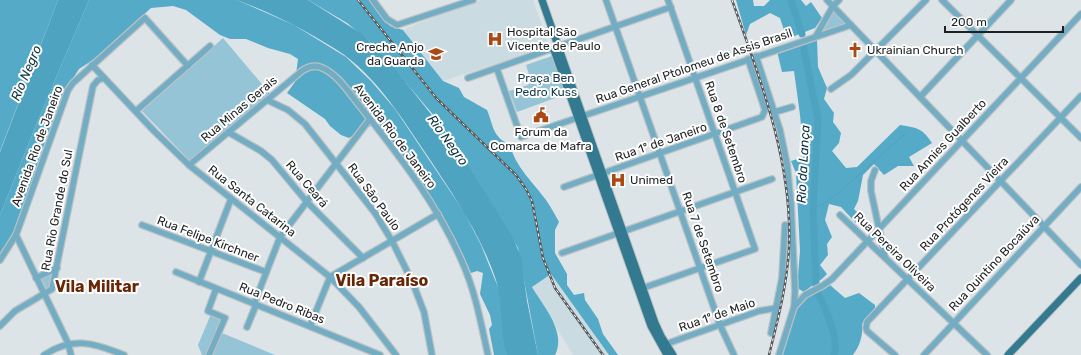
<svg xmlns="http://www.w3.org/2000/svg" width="1081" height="355" font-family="Rubik,sans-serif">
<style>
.built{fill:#cbdbe2}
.green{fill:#94c4d6}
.forest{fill:#55aac7}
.water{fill:#4ea3c1}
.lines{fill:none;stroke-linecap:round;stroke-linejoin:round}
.stream{stroke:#4ea3c1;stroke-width:1}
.river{stroke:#4ea3c1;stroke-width:7}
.minor-casing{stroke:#bac1c4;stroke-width:8}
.major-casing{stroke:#bac1c4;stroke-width:9}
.minor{stroke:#73adc3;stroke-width:5.5}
.major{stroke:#337990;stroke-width:7}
.rail-casing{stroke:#565a5c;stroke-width:2.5}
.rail{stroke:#fff;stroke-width:1;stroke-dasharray:3;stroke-linecap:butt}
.labels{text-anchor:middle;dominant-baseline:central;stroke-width:4;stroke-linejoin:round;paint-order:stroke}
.poi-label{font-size:12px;fill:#1e2122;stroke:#fff;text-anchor:start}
.street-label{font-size:12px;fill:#1e2122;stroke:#fff}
.park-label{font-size:12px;fill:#143b49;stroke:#fff}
.water-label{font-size:13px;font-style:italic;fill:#0b3340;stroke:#fff}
.district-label{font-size:16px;font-weight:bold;fill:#662706;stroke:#fff}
</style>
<rect width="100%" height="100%" fill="#dce4e7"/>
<!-- built -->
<g class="built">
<path d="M 481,0 L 533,0 L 549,46 L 443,81 L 403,30 L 436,16 Z"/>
<path d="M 551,273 L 609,355 L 573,355 L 532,287 Z"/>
</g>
<!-- green -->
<g class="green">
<path d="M 833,9 L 846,23 L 821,31 Z"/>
<path d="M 223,38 L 271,95 L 190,161 L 142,111 Z"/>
<path d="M 552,56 L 566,94 L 517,112 L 509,91 L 528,85 L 531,81 L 526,65 Z"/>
<path d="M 53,272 L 50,288 L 47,290 L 41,278 Z"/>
<path d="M 211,314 L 221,320 L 206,355 L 202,355 L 198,345 Z"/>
<path d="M 222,333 L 275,355 L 213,355 Z"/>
</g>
<!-- forest -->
<g class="forest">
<path d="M 0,0 L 58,0 L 0,151 Z"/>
<path d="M 89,0 L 237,0 L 294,25 L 346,57 L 371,81 L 395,109 L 464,212 L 481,245 L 500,292 L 507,355 L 494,355 L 489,329 L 492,325 L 490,315 L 480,294 L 483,273 L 477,271 L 471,273 C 448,218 412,172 378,124 L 368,127 L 349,138 L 341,135 L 330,126 L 325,119 L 287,93 L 295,82 L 298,59 L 290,54 L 268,48 L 246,39 L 230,39 L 220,35 L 186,10 L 173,6 L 151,8 L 96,58 L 79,69 L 64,92 L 60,106 L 48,133 L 15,233 L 0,256 L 0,215 L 36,125 Z"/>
<path d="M 308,0 L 370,0 L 390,26 L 403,30 L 443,81 L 459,88 L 464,97 L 487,110 C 494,127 492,136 510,145 C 516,168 533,182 546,200 C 551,207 555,215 559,222 L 555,230 L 555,253 L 567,274 L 567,285 L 574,295 L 584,293 L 585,300 L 598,319 L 603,334 L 618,355 L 609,355 L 551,274 L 532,287 C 543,306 567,332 555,355 L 538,355 L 518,248 L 461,152 L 435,117 L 374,45 L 347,23 Z"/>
<path d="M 736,0 L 753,0 L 754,6 L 764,6 L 770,0 L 801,0 L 806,6 L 811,2 L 822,18 L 815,28 L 787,39 L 780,18 L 770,13 L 750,24 L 746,35 Z"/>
<path d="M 817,39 L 818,67 L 827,88 L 824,99 L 834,113 L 833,122 L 841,133 L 839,143 L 832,151 L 846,168 L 857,167 L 900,125 C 918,128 922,128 932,143 L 909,157 L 914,166 L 898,166 L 884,175 L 874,164 L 863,175 L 858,201 L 854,209 L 862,217 L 856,223 L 841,207 L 829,204 L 825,220 L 832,237 L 827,244 L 828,255 L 820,265 L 827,274 C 820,282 812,285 804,292 L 797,288 L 800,251 L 796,173 L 791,161 L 804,157 L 800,115 L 794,71 L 782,72 L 777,51 Z"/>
<path d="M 830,285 L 845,298 L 859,293 L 875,305 L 875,308 L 862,324 C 863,336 860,345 853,355 L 783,355 C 788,334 790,307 811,295 C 818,292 824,290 830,285 Z"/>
</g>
<!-- water -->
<g class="water">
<path d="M 58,0 L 89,0 L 36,125 L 0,215 L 0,152 Z"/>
<path d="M 237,0 L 308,0 L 362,34 L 388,60 L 461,152 L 513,238 L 521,257 L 527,301 L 538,355 L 507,355 C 499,330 504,303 495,277 C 480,234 454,196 429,158 C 403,120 377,76 337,50 C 306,30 272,13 237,0 Z"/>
</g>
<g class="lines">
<!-- stream -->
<path class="stream" d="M 813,208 L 825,203 L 837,194 L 906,133"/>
<!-- river -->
<g class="river">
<path d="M 791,0 L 802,34"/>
<path d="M 803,45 L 818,119 L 813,208 L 816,285"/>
<path d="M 818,294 C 825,308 840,340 834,355"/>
</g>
<!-- minor casing -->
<g class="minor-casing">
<g id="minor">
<path d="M 373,0 L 387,19 L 397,25 L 473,0"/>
<path d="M 606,0 L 720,325 L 734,355"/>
<path d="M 827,0 L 1081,265"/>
<path d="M 942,0 L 1081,138"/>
<path d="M 816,36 L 833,6 L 839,0"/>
<path d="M 756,56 L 780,130 L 787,164 L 791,204 L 795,291 L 794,307 L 779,355"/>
<path d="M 92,65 L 154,131 L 189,165 L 330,277 L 359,307 L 396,355"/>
<path d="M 497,69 L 521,137 L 851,25"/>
<path d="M 468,78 L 671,7"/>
<path d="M 831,89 L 851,75 L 926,0"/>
<path d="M 920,97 L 1011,0"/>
<path d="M 267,100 L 288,110 L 305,124 L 375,213 L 392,241 L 412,281 L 424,312 L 432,355"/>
<path d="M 136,111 L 210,46"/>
<path d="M 775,112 L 792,107"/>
<path d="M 228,132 L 261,151 L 272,160 L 307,202 L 363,258"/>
<path d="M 189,165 L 303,70 C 308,67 314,65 320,67 C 338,73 351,96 363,110 C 401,158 439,207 463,264 C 476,294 481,324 488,355"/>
<path d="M 875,170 L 871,181 L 871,191 L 885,257"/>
<path d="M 564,187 L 762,117 L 765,110 L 748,59"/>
<path d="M 840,215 L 987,355"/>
<path d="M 142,225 L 266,272"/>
<path d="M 16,235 L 68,343 L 71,355"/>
<path d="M 562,253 L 772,179"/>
<path d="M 0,260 L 16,235 L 68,90 L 73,83 L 145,18 L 188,66"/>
<path d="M 176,272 L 380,355"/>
<path d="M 36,278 L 57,268"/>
<path d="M 199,282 L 231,199"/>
<path d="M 643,288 L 755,249 L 668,0"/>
<path d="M 254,304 L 280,237 L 370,119"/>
<path d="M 794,307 L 805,295 L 822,286 L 832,279 L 1081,14"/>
<path d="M 0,326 L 15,311 L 52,289 L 93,86 L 98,80 L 104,78"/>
<path d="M 310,326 L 330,277 L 438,214"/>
<path d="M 247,327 L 256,305"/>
<path d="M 771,333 L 782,278 L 785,225"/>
<path d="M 666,344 L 759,311 L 777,308"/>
<path d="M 44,355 C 73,336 94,343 124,355"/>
<path d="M 209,355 L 225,318 L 208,311 L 216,289"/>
<path d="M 895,355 L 867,331 L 866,328 L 867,322 L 1081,96"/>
<path d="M 924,355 L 1081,187"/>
</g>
</g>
<!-- major casing -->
<g class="major-casing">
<g id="major">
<path d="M 542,0 L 655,323 L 661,336 L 673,355"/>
<path d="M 554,50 L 651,326 L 667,355"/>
<path d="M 1008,355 L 1081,278"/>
</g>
</g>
<!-- minor -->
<use href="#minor" class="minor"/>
<!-- major -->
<use href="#major" class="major"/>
<!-- rail casing -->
<g class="rail-casing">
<g id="rail">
<path d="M 358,0 L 437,99 L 516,175 L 526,189 L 532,201 L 543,258 L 555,288 L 603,355"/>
<path d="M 732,0 C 760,78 793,163 789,248 C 787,285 778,319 769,355"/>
</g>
</g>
<!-- rail -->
<use href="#rail" class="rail"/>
</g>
<!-- icons -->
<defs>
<g id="hospital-bare" transform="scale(1.2)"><path d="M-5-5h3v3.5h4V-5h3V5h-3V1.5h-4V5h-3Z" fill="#ac4814" stroke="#fff" stroke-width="2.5" paint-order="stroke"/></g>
<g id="church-bare" transform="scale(1.2)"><path d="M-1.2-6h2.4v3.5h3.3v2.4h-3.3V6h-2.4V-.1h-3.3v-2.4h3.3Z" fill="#ac4814" stroke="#fff" stroke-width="2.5" paint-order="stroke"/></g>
<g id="school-bare" transform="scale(1.2)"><path d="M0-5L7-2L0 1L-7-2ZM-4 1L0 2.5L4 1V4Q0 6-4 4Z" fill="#ac4814" stroke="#fff" stroke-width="2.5" paint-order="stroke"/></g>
<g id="civic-bare" transform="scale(1.2)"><path d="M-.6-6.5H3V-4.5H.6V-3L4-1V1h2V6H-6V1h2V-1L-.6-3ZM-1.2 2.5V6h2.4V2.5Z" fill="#ac4814" stroke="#fff" stroke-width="2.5" paint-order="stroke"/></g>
</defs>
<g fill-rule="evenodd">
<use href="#hospital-bare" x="495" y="39"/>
<use href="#church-bare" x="855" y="50"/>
<use href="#school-bare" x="436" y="54"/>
<use href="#civic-bare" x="541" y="115"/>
<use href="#hospital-bare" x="618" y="180"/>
</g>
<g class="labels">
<!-- poi labels -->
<g class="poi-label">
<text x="507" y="32">Hospital São<tspan x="507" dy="14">Vicente de Paulo</tspan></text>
<text x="424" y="47" text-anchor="end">Creche Anjo<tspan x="424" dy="14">da Guarda</tspan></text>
<text x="867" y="50">Ukrainian Church</text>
<text x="541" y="132" text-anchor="middle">Fórum da<tspan x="541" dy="14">Comarca de Mafra</tspan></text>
<text x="630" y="180">Unimed</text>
</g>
<!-- street labels -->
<g class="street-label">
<text transform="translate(694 66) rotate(-19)">Rua General Ptolomeu de Assis Brasil</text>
<text transform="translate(239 109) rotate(-40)">Rua Minas Gerais</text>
<text transform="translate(726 132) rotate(71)">Rua 8 de Setembro</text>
<text transform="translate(395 136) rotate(53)">Avenida Rio de Janeiro</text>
<text transform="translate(661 142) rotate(-19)">Rua 1º de Janeiro</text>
<text transform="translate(943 145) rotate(-47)">Rua Annies Gualberto</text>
<text transform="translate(37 146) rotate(-70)">Avenida Rio de Janeiro</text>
<text transform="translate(307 184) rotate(49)">Rua Ceará</text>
<text transform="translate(374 197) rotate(54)">Rua São Paulo</text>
<text transform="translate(252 201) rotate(38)">Rua Santa Catarina</text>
<text transform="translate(964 204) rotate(-47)">Rua Protógenes Vieira</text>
<text transform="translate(57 210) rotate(-79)">Rua Rio Grande do Sul</text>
<text transform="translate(208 239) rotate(21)">Rua Felipe Kirchner</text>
<text transform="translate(703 242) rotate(71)">Rua 7 de Setembro</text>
<text transform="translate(895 252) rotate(44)">Rua Pereira Oliveira</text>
<text transform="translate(994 263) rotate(-47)">Rua Quintino Bocaiúva</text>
<text transform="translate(282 303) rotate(22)">Rua Pedro Ribas</text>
<text transform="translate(717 315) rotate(-19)">Rua 1º de Maio</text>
</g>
<!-- park labels -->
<g class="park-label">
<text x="546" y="78">Praça Ben<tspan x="546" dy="14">Pedro Kuss</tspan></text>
</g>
<!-- water labels -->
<g class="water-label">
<text transform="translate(26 73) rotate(-67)">Rio Negro</text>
<text transform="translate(448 140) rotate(54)">Rio Negro</text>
<text transform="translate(803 164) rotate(-87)">Rio da Lança</text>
</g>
<!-- district labels -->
<g class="district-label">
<text x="382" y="280">Vila Paraíso</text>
<text x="97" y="286">Vila Militar</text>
</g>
</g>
<!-- scale -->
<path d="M945 26v6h118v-6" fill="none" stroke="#1e2122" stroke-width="2"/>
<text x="951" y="26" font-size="12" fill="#1e2122" stroke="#ffffff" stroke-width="3" paint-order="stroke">200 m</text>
</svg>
